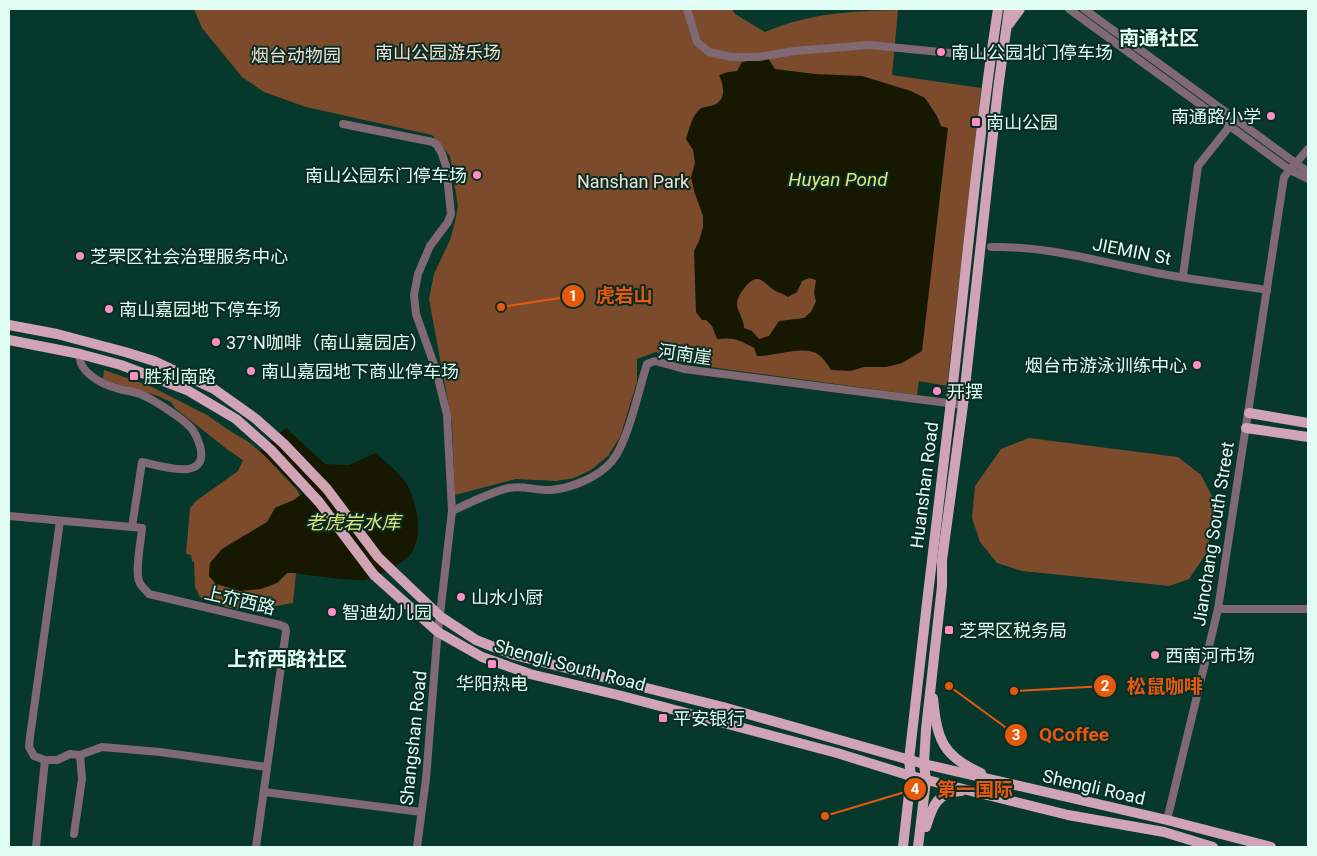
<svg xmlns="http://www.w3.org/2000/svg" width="1317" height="856" font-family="Roboto,'Noto Sans SC',sans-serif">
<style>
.green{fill:#7c4b2b}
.water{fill:#161802;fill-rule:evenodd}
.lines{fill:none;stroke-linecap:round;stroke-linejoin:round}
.minor{stroke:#806972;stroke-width:8}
.major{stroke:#d0a3b5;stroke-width:10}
.poi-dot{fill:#fc8fc1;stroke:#0b2c23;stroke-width:2}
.labels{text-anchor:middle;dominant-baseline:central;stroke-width:4;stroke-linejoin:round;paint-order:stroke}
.park-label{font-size:18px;fill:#f3e0d5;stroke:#0b2c23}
.poi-label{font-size:18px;fill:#dffdf2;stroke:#0b2c23;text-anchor:start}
.street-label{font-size:18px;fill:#dffdf2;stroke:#0b2c23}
.water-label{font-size:19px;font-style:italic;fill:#dfe57c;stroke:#0b2c23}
.quarter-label{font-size:20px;font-weight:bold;fill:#dffdf2;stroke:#0b2c23}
.leader{fill:none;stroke:#e8590c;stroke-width:2}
.callout-dot{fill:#e8590c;stroke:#0b2c23;stroke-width:2}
.mark-label{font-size:15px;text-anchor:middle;font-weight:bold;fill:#fff}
.callout-label{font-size:19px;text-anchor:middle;font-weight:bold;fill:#e8590c;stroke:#0b2c23;stroke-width:4;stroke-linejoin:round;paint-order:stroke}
</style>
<rect width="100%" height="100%" fill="#06382c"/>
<!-- green -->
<g class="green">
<path d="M 194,9 L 732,9 L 735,14 L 765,32 C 809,13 851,11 898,10 L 892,75 L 981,88 L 947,386 L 919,381 L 917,395 L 724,369 L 682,362 L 656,352 L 637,359 L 637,382 L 620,437 L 608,456 L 591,470 L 574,478 L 556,481 L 516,479 L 455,495 L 452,423 L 429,299 L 434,274 L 450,240 L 455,222 L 458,206 L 450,156 L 432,135 L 306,107 L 264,92 L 242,77 L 202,28 Z"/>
<path d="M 104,370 L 150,386 L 207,415 L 227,429 L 250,443 L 265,456 L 297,490 L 300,495 L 294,500 L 275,508 L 268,522 L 241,539 L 210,563 L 209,576 L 216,584 L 277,583 L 287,573 L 296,573 L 293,603 C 252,610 239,615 200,597 L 195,587 L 194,562 L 192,561 L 191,555 L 186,554 L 190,508 L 196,501 L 238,471 L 243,460 L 228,450 L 175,408 L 171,402 L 158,396 L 103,380 Z"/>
<path d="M 1029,438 L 1178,457 L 1201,475 L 1212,496 L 1214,520 L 1206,554 L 1189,579 L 1169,586 L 1022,571 L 997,563 L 980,542 L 972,518 L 975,486 L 1001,449 Z"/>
</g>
<!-- water -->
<g class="water">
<path d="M 768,58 L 775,69 L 815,74 L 862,76 L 911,91 L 925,98 L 937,116 L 941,126 L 948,128 L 922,351 L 902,363 L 886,367 L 864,367 L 850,371 L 831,370 C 828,365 823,358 819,355 C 804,344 774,357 757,356 L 754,348 C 740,340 734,337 717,339 L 712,326 L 706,320 L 702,320 L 696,312 L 694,251 L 699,241 L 703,227 L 703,216 L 694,191 L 691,177 L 695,163 L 693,150 L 686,139 C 689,130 692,115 700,109 C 704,106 711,107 716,104 C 727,97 723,84 719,75 L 728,72 L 737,71 L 742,62 ZM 809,278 L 816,280 L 814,293 L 816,301 L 811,312 L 804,318 L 779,321 L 769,336 L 759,339 L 752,331 L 744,328 C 744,320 738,312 737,305 C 737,298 741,292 745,287 C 759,271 763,283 774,290 C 778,293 784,294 788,297 L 797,292 L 802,281 Z"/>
<path d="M 286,428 L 325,464 L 349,465 L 376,453 C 385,462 399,472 406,483 C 417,501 425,538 409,556 C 402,564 376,577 365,580 C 360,582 305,575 296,573 L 287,573 L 277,583 L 261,589 L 240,591 L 216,584 L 209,576 L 210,563 L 222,549 L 267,522 L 275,508 L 294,500 L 303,494 L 260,451 Z"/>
</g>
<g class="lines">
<!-- minor -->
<g class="minor">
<path d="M 687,9 L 697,42 L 709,52 L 731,57 L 759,57 L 794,51 L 869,45 L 991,57"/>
<path d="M 1069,9 L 1290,170 L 1308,179"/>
<path d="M 1084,9 L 1308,172"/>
<path d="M 343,124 L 433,142 L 437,145 L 442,154 L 446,166 L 451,214 L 448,222 L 430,246 L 418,274 L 414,295 L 416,314 L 436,370 L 447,415 L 452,511 L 437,640 L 426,779 L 417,847"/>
<path d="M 991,247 C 1050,246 1100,262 1157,273 C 1193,280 1230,284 1267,290"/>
<path d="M 1183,276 L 1198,166 L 1229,127"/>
<path d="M 80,354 C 77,371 101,384 116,388 C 124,391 134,391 142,395 C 153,399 185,420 192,429 C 196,434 198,440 200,446 C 210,483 160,466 142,462 L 132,527 L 142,528 C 141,542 135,569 139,581 C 141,587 146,590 149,594 L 280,625 L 285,627 L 286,631 L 256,847"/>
<path d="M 452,511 C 469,503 491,492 509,488 C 523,485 537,491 551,490 C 572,488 599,477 612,461 C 628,442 639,389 647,364 L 655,361 L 684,369 L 963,405"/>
<path d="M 9,516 L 132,527"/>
<path d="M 60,521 L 30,737 L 29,747 L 34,756 L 45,760 L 57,760 L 70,754 L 80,755 L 102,747 L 160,752 L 267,767"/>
<path d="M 1218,609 L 1308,609"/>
<path d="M 264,792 L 421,812"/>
<path d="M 1167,820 L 1218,609 L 1284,177 L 1308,149"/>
<path d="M 74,834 L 82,779 L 80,755"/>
<path d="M 36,847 L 45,760"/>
</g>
<!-- major -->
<g class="major">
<path d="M 1009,24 L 1020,9"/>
<path d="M 9,325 L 57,334 L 125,352 L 154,361 L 214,389 L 256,419 L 284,444 L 327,489 L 378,557 L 441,617 L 476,640 L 514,655 L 723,707 L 924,764 L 1167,820 L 1271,847"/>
<path d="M 9,340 L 80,354 L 121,365 L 187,390 L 236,419 L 271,450 L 319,502 L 374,575 L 438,632 L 482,657 L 530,674 L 622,696 L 837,753 L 911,776 L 1068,815 L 1164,832 L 1213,847"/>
<path d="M 1249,413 L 1308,423"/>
<path d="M 1246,428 L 1308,437"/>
<path d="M 933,698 C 937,739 942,756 981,773"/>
<path d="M 926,827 C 932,807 937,792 961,791"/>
<path d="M 903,847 L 911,776 L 909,760 C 922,640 937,521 951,401 C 966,271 978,139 998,9"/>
<path d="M 918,847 L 926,780 L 924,764 L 926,729 L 942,586 L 942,560 L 963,405 L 998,89 L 1009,9"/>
</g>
</g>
<!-- markers -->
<g class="poi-dot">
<circle cx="941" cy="52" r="5"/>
<circle cx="1271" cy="116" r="5"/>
<rect x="971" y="117" width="10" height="10" rx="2.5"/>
<circle cx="477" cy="175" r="5"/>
<circle cx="80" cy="256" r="5"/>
<circle cx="109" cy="309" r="5"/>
<circle cx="216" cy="342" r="5"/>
<circle cx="1197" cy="365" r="5"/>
<circle cx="251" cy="371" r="5"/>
<rect x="129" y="371" width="10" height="10" rx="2.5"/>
<circle cx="937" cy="391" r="5"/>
<circle cx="461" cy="597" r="5"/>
<circle cx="332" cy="612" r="5"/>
<rect x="944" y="625" width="10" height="10" rx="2.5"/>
<circle cx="1155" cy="655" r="5"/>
<rect x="487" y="659" width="10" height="10" rx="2.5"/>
<rect x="658" y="713" width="10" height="10" rx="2.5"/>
</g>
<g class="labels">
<!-- park labels -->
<g class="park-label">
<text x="438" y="52">南山公园游乐场</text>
<text x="296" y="55">烟台动物园</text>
<text x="633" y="181">Nanshan Park</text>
</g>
<!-- poi labels -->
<g class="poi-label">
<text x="951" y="52">南山公园北门停车场</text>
<text x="1261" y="116" text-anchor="end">南通路小学</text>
<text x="986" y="122">南山公园</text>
<text x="467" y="175" text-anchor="end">南山公园东门停车场</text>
<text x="90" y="256">芝罘区社会治理服务中心</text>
<text x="119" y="309">南山嘉园地下停车场</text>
<text x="226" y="342">37°N咖啡（南山嘉园店）</text>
<text x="1187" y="365" text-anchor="end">烟台市游泳训练中心</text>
<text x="261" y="371">南山嘉园地下商业停车场</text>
<text x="144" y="376">胜利南路</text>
<text x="947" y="391">开摆</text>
<text x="471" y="597">山水小厨</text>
<text x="342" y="612">智迪幼儿园</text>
<text x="959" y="630">芝罘区税务局</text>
<text x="1165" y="655">西南河市场</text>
<text x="492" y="683" text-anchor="middle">华阳热电</text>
<text x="673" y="718">平安银行</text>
</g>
<!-- street labels -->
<g class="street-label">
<text transform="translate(1132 251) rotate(11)">JIEMIN St</text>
<text transform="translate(685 354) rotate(8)">河南崖</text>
<text transform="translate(924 485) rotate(-83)">Huanshan Road</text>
<text transform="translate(1213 534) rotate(-81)">Jianchang South Street</text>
<text transform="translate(240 600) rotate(13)">上夼西路</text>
<text transform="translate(570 665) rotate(15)">Shengli South Road</text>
<text transform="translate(413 738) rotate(-84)">Shangshan Road</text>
<text transform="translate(1094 787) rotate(13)">Shengli Road</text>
</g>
<!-- water labels -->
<g class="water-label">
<text x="838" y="179">Huyan Pond</text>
<text x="353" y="522">老虎岩水库</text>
</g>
<!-- quarter labels -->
<g class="quarter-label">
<text x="1159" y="38">南通社区</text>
<text x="287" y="659">上夼西路社区</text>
</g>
</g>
<!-- callouts -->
<path class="leader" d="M501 307L573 296M1014 691L1105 686M949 686L1016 735M825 816L915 789"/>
<g class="callout-dot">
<circle cx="501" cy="307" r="5"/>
<circle cx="1014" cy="691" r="5"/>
<circle cx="949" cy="686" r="5"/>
<circle cx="825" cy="816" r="5"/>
<circle cx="573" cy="296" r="12"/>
<circle cx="1105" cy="686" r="12"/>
<circle cx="1016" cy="735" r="12"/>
<circle cx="915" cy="789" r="12"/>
</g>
<g class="mark-label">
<text x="573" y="301">1</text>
<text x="1105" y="691">2</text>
<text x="1016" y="740">3</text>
<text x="915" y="794">4</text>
</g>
<g class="callout-label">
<text x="624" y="302">虎岩山</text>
<text x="1165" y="693">松鼠咖啡</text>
<text x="1074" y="741">QCoffee</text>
<text x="975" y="796">第一国际</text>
</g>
<!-- border -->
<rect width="1317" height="856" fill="none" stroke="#dffdf2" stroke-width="20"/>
</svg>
